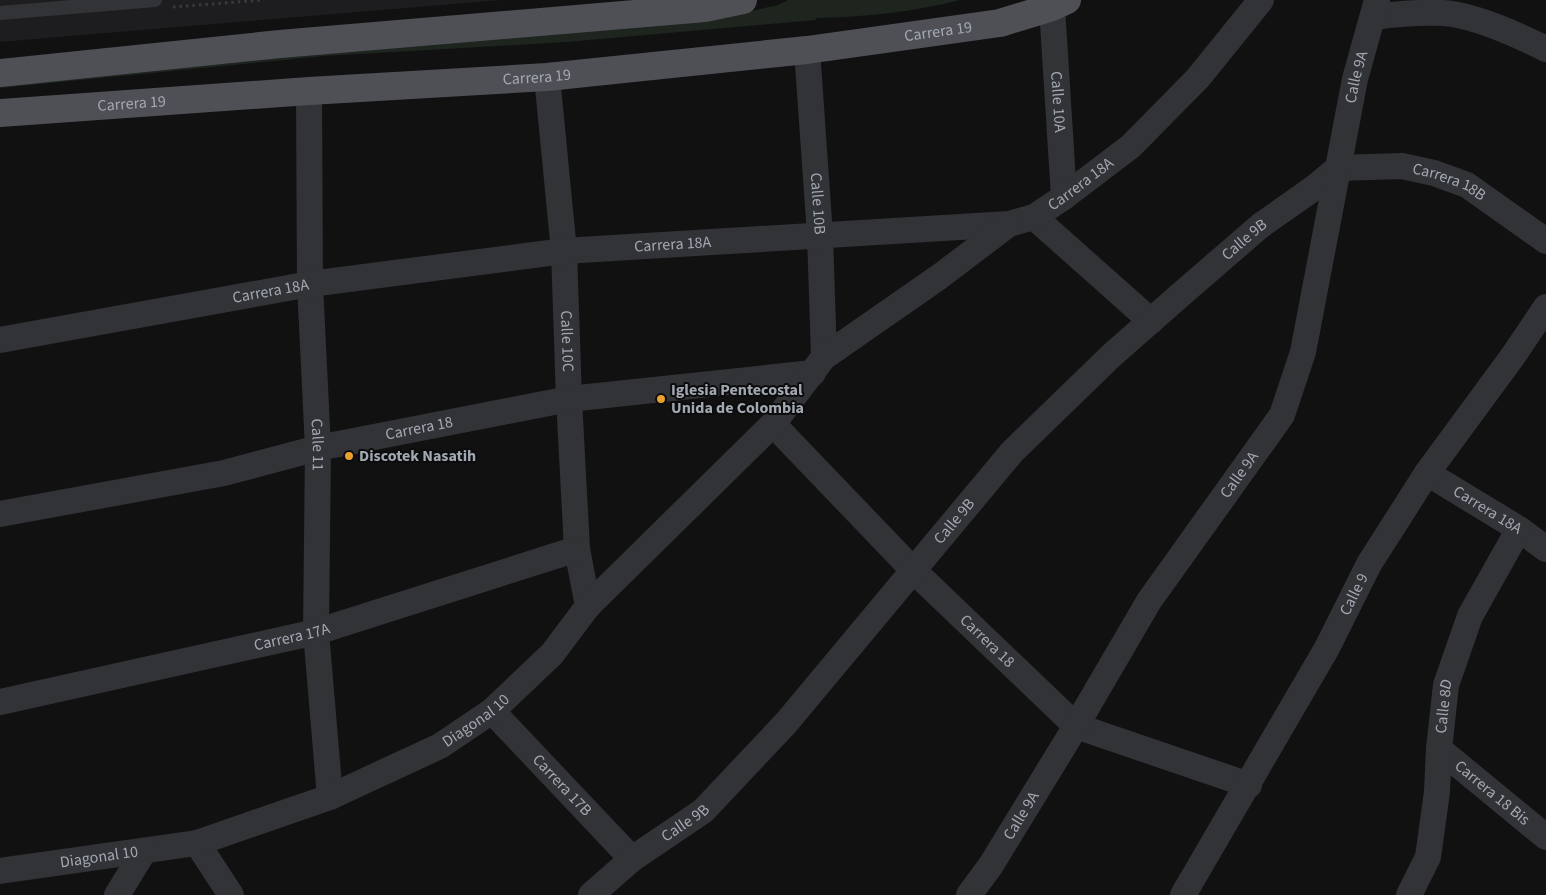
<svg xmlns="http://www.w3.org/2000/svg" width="1546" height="895" font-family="'Source Sans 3',sans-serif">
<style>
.built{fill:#1d1d1f}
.green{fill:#1d251e}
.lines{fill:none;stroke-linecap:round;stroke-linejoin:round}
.path{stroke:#383a3e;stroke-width:3;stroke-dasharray:2.5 4;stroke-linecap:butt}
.lane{stroke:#323337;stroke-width:14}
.street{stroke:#323337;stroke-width:26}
.primary{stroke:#4e5056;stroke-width:28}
.poi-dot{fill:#ea9f31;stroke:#0c0c0d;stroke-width:2}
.labels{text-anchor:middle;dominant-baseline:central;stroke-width:4;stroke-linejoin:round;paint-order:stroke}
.street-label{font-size:16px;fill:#a2a8b2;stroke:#0c0c0d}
.poi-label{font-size:16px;font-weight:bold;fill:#a2a8b2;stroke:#0c0c0d;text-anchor:start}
</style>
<rect width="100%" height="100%" fill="#111112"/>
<!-- built -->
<path class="built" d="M 0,0 L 502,0 L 0,42 Z"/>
<!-- green -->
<path class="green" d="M 788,0 L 816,0 L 816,3 L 816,0 L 960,0 C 913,12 865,17 816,18 L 816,20 L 567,42 L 324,56 L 0,88 L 0,84 L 281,56 L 707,21 L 778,5 Z"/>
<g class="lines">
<!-- path -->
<path class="path" d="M 173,7 L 264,0"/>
<!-- lane -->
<path class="lane" d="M 0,13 L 155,0"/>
<!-- street -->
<g class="street">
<path id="s1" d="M 1052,7 L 1064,197"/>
<path d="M 1373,17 C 1396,14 1419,12 1443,13 C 1474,15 1518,35 1546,49"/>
<path id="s2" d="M 807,50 L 820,235 L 824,357"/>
<path id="s3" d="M 547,77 L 564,251 L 569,399 L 577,549 L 588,606"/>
<path id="s4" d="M 309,91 L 310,284 L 318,448 L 316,632 L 330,797"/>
<path d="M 1034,217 L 1151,321"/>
<path id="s5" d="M 0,340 L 310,284 L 564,251 L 1009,224 L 1034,217 L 1064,197 L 1131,146 L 1198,78 L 1261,0"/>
<path id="s6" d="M 773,424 L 913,570 L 1076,726 L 1249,785"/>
<path id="s7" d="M 1427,473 L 1519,529 L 1546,549"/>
<path id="s8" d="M 0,514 L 224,473 L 318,448 L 569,399 L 813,373"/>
<path id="s9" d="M 0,702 L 316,632 L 577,549"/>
<path id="s10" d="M 492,711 L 632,859"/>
<path id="s11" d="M 1439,749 L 1546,837"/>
<path d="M 197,843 L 231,895"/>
<path id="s12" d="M 0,871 L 197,843 L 330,797 L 440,746 L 492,711 L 552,654 L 588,606 L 773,424 L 824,357 L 939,277 L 1009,224"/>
<path d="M 117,895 L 144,851"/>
<path id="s13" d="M 591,895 L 632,859 L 703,811 L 786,723 L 1012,452 L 1112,355 L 1186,290 L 1260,226 L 1314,188 L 1338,168 L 1402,166 L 1434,173 L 1467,185 L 1546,241"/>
<path id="s14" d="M 969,895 L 991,865 L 1076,726 L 1149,601 L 1282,415 L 1303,352 L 1355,79 L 1377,0"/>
<path id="s15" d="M 1183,895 L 1327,648 L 1369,564 L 1427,473 L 1513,356 L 1546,307"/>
<path id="s16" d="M 1409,895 L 1428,857 L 1437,792 L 1439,749 L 1446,685 L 1470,616 L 1519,529"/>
</g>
<!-- primary -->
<g class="primary">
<path d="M 0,73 L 280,44 L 705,8 L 743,0"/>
<path id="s17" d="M 0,113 L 309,91 L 547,77 L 807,50 L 1000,23 L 1052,7 L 1067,0"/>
</g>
</g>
<!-- markers -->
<g class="poi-dot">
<circle cx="661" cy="399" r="5"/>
<circle cx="349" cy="456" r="5"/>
</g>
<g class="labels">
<!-- street labels -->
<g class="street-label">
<text stroke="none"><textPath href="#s17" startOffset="942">Carrera 19</textPath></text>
<text stroke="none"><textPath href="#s17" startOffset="538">Carrera 19</textPath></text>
<text stroke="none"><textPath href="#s14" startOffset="920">Calle 9A</textPath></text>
<text stroke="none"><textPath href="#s1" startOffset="95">Calle 10A</textPath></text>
<text stroke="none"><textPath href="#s17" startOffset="132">Carrera 19</textPath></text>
<text stroke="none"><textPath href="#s5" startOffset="1100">Carrera 18A</textPath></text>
<text stroke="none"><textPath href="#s13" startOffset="1161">Carrera 18B</textPath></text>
<text stroke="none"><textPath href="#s2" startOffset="154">Calle 10B</textPath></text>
<text stroke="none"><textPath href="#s13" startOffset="929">Calle 9B</textPath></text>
<text stroke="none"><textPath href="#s5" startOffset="680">Carrera 18A</textPath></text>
<text stroke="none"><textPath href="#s5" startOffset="275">Carrera 18A</textPath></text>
<text stroke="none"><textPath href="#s3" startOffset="265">Calle 10C</textPath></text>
<text stroke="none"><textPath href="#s8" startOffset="428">Carrera 18</textPath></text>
<text stroke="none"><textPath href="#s4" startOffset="354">Calle 11</textPath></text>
<text stroke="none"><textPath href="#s14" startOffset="500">Calle 9A</textPath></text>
<text stroke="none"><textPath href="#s7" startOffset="71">Carrera 18A</textPath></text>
<text stroke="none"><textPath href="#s13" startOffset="524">Calle 9B</textPath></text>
<text stroke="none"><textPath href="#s15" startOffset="346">Calle 9</textPath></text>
<text stroke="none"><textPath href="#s9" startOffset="299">Carrera 17A</textPath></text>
<text stroke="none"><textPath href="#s6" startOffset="305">Carrera 18</textPath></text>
<text stroke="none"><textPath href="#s16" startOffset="194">Calle 8D</textPath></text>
<text stroke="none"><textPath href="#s12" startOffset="505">Diagonal 10</textPath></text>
<text stroke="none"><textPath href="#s10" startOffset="102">Carrera 17B</textPath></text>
<text stroke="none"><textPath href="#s11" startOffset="69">Carrera 18 Bis</textPath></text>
<text stroke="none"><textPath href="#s14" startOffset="95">Calle 9A</textPath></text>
<text stroke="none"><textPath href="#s13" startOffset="119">Calle 9B</textPath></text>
<text stroke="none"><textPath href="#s12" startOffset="100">Diagonal 10</textPath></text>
</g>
<!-- poi labels -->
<g class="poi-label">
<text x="671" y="390">Iglesia Pentecostal<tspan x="671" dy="18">Unida de Colombia</tspan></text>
<text x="359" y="456">Discotek Nasatih</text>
</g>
</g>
</svg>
